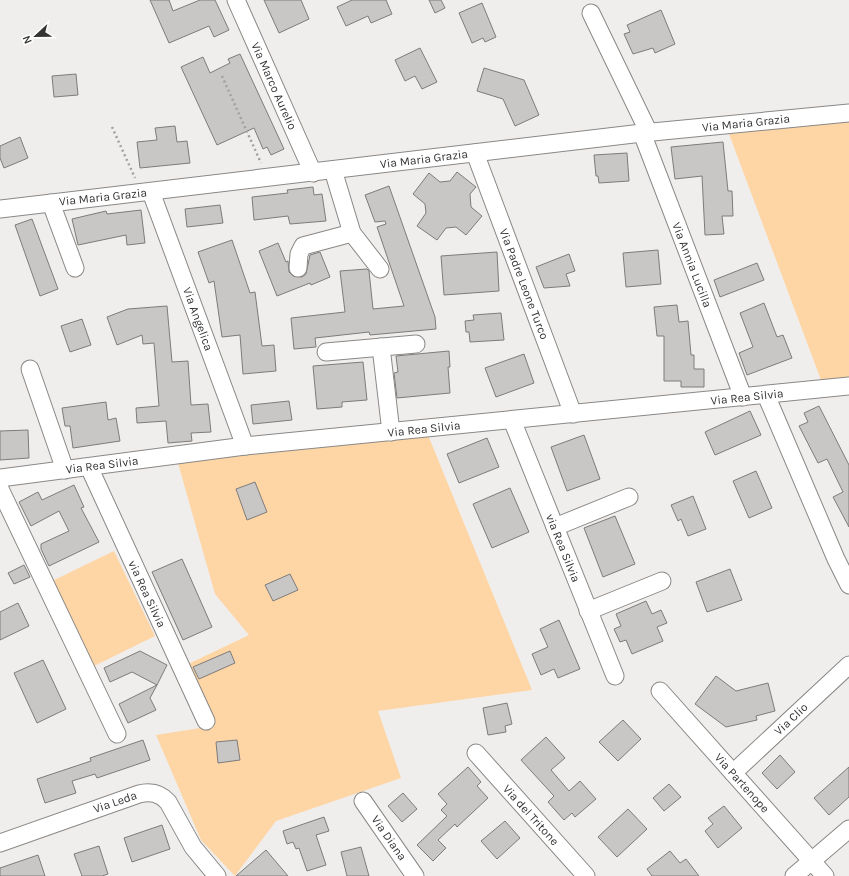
<svg xmlns="http://www.w3.org/2000/svg" width="849" height="876" font-family="Karla,sans-serif">
<style>
.green{fill:#fed5a5}
.building{fill:#c9c7c5;stroke:#7e7c7a}
.lines{fill:none;stroke-linecap:round;stroke-linejoin:round}
.minor-casing{stroke:#8a8886;stroke-width:19}
.path{stroke:#a2a19f;stroke-width:2.5;stroke-dasharray:2 3;stroke-linecap:butt}
.minor{stroke:#fff;stroke-width:17}
.labels{text-anchor:middle;dominant-baseline:central;stroke-width:3;stroke-linejoin:round;paint-order:stroke}
.street-label{font-size:12px;fill:#343433;stroke:#fff}
</style>
<rect width="100%" height="100%" fill="#f0eeec"/>
<!-- green -->
<g class="green">
<path d="M 849,120 L 849,377 L 821,380 L 729,134 Z"/>
<path d="M 428,435 L 532,690 L 378,711 L 401,778 L 276,821 L 235,876 L 201,840 L 156,735 L 213,726 L 186,665 L 249,635 L 215,594 L 178,463 Z"/>
<path d="M 114,551 L 155,636 L 92,667 L 50,582 Z"/>
</g>
<!-- building -->
<g class="building">
<path d="M 150,0 L 169,0 L 173,11 L 200,0 L 215,0 L 229,30 L 214,37 L 209,26 L 169,43 Z"/>
<path d="M 264,0 L 301,0 L 309,19 L 279,33 Z"/>
<path d="M 352,0 L 386,0 L 392,14 L 371,23 L 368,16 L 346,26 L 337,7 Z"/>
<path d="M 429,0 L 441,0 L 445,8 L 435,13 Z"/>
<path d="M 482,3 L 496,37 L 485,42 L 483,38 L 472,43 L 459,13 Z"/>
<path d="M 661,10 L 675,44 L 655,53 L 653,48 L 633,54 L 624,34 L 630,32 L 627,25 Z"/>
<path d="M 420,48 L 437,82 L 422,89 L 415,76 L 405,81 L 395,60 Z"/>
<path d="M 240,54 L 284,149 L 271,155 L 267,147 L 263,149 L 254,128 L 217,145 L 181,67 L 203,57 L 210,73 L 230,63 L 228,59 Z"/>
<path d="M 484,68 L 524,80 L 539,115 L 515,126 L 503,99 L 477,91 Z"/>
<path d="M 76,74 L 78,95 L 54,97 L 52,76 Z"/>
<path d="M 175,126 L 177,142 L 187,141 L 190,163 L 140,168 L 137,142 L 157,140 L 155,128 Z"/>
<path d="M 20,137 L 28,158 L 4,168 L 0,158 L 0,146 Z"/>
<path d="M 723,142 L 728,191 L 732,191 L 733,216 L 722,216 L 724,234 L 705,235 L 702,176 L 675,179 L 671,147 Z"/>
<path d="M 627,153 L 629,181 L 599,183 L 598,176 L 596,176 L 594,155 Z"/>
<path d="M 457,172 L 476,187 L 470,194 L 471,207 L 482,216 L 466,235 L 456,227 L 446,228 L 437,240 L 417,226 L 426,213 L 425,204 L 413,194 L 429,173 L 440,182 L 450,181 Z"/>
<path d="M 389,186 L 435,317 L 436,329 L 370,335 L 369,332 L 315,338 L 316,347 L 294,349 L 291,318 L 345,312 L 340,271 L 367,269 L 369,271 L 373,309 L 404,306 L 377,227 L 386,224 L 385,221 L 375,222 L 365,195 Z"/>
<path d="M 313,187 L 314,195 L 322,194 L 326,221 L 290,224 L 288,216 L 254,220 L 252,197 L 288,193 L 287,190 Z"/>
<path d="M 220,205 L 223,223 L 187,227 L 185,209 Z"/>
<path d="M 141,210 L 145,243 L 127,245 L 126,235 L 78,245 L 72,219 L 106,211 L 107,214 Z"/>
<path d="M 32,219 L 58,289 L 40,296 L 15,225 Z"/>
<path d="M 232,240 L 250,293 L 255,292 L 262,346 L 274,345 L 276,371 L 243,374 L 240,335 L 222,337 L 214,281 L 209,283 L 198,252 Z"/>
<path d="M 278,243 L 286,262 L 288,261 L 289,272 L 293,276 L 302,277 L 306,274 L 310,255 L 320,252 L 330,277 L 311,285 L 310,283 L 277,296 L 259,251 Z"/>
<path d="M 658,250 L 661,284 L 626,287 L 623,253 Z"/>
<path d="M 497,252 L 499,291 L 444,295 L 441,256 Z"/>
<path d="M 569,254 L 575,271 L 566,274 L 570,286 L 544,288 L 536,267 Z"/>
<path d="M 757,263 L 764,280 L 720,297 L 714,280 Z"/>
<path d="M 764,303 L 777,337 L 783,335 L 792,358 L 747,375 L 739,353 L 753,347 L 740,313 Z"/>
<path d="M 677,305 L 679,322 L 688,321 L 691,355 L 694,355 L 694,369 L 704,369 L 704,387 L 681,387 L 681,381 L 664,381 L 664,336 L 657,336 L 654,307 Z"/>
<path d="M 167,306 L 172,362 L 188,361 L 191,405 L 208,404 L 211,432 L 191,433 L 192,441 L 168,443 L 166,421 L 137,423 L 136,408 L 159,406 L 154,343 L 143,344 L 142,335 L 117,345 L 107,317 L 128,309 Z"/>
<path d="M 501,313 L 504,340 L 470,342 L 469,332 L 466,332 L 465,321 L 474,320 L 473,315 Z"/>
<path d="M 82,319 L 91,345 L 70,352 L 61,326 Z"/>
<path d="M 449,351 L 450,367 L 448,367 L 450,393 L 397,398 L 394,373 L 398,372 L 396,356 Z"/>
<path d="M 524,354 L 534,383 L 496,397 L 485,368 Z"/>
<path d="M 363,362 L 367,400 L 342,402 L 342,407 L 317,409 L 313,366 Z"/>
<path d="M 289,401 L 292,420 L 253,424 L 251,405 Z"/>
<path d="M 106,402 L 108,420 L 116,418 L 120,441 L 73,448 L 70,426 L 65,426 L 62,408 Z"/>
<path d="M 819,406 L 849,465 L 849,527 L 833,497 L 843,492 L 827,459 L 818,463 L 799,426 L 808,422 L 804,413 Z"/>
<path d="M 750,411 L 761,435 L 715,455 L 705,432 Z"/>
<path d="M 28,430 L 29,458 L 0,460 L 0,431 Z"/>
<path d="M 584,435 L 600,479 L 567,491 L 551,447 Z"/>
<path d="M 487,438 L 499,467 L 459,483 L 447,454 Z"/>
<path d="M 756,471 L 772,508 L 749,518 L 733,481 Z"/>
<path d="M 255,482 L 267,512 L 247,520 L 236,489 Z"/>
<path d="M 74,485 L 84,507 L 81,508 L 99,542 L 49,566 L 41,549 L 41,544 L 69,531 L 59,511 L 31,526 L 19,502 L 38,492 L 42,500 Z"/>
<path d="M 510,488 L 529,532 L 492,548 L 473,504 Z"/>
<path d="M 693,496 L 706,529 L 688,536 L 681,519 L 678,521 L 671,505 Z"/>
<path d="M 615,516 L 635,564 L 603,577 L 584,528 Z"/>
<path d="M 182,559 L 212,627 L 183,640 L 152,572 Z"/>
<path d="M 24,565 L 30,577 L 14,584 L 8,573 Z"/>
<path d="M 730,569 L 742,600 L 707,612 L 696,582 Z"/>
<path d="M 290,574 L 298,590 L 273,601 L 265,585 Z"/>
<path d="M 646,601 L 652,614 L 661,610 L 667,623 L 657,627 L 663,641 L 632,654 L 626,640 L 620,642 L 614,629 L 621,626 L 616,614 Z"/>
<path d="M 18,603 L 29,626 L 0,640 L 0,612 Z"/>
<path d="M 559,620 L 580,669 L 558,678 L 554,669 L 541,675 L 532,654 L 548,647 L 540,629 Z"/>
<path d="M 140,651 L 167,665 L 157,685 L 132,672 L 110,682 L 104,668 Z"/>
<path d="M 230,651 L 235,663 L 199,679 L 193,667 Z"/>
<path d="M 43,660 L 66,709 L 37,723 L 14,673 Z"/>
<path d="M 716,676 L 736,691 L 768,683 L 775,711 L 756,716 L 757,720 L 726,727 L 695,704 Z"/>
<path d="M 157,685 L 150,698 L 156,710 L 128,723 L 119,704 Z"/>
<path d="M 507,703 L 512,724 L 505,726 L 506,732 L 488,735 L 483,708 Z"/>
<path d="M 623,720 L 641,739 L 618,761 L 599,742 Z"/>
<path d="M 546,737 L 565,758 L 551,770 L 569,791 L 580,781 L 596,799 L 575,817 L 572,813 L 564,820 L 548,802 L 554,796 L 521,760 Z"/>
<path d="M 143,740 L 150,760 L 97,778 L 95,774 L 72,781 L 76,793 L 45,803 L 37,779 L 91,761 L 90,758 Z"/>
<path d="M 237,740 L 240,760 L 218,763 L 216,742 Z"/>
<path d="M 780,755 L 795,772 L 777,789 L 762,773 Z"/>
<path d="M 468,767 L 481,782 L 477,786 L 488,798 L 457,827 L 455,824 L 438,840 L 446,848 L 433,861 L 417,845 L 447,816 L 441,810 L 447,804 L 438,794 Z"/>
<path d="M 849,767 L 849,797 L 829,815 L 814,798 Z"/>
<path d="M 669,784 L 681,797 L 664,811 L 653,798 Z"/>
<path d="M 403,793 L 417,809 L 402,822 L 388,806 Z"/>
<path d="M 724,806 L 742,828 L 718,848 L 705,831 L 713,824 L 708,818 Z"/>
<path d="M 628,809 L 647,829 L 617,857 L 598,837 Z"/>
<path d="M 324,817 L 329,831 L 316,835 L 326,865 L 307,871 L 299,848 L 296,849 L 293,842 L 287,844 L 283,831 Z"/>
<path d="M 505,821 L 520,838 L 497,859 L 481,841 Z"/>
<path d="M 162,825 L 170,849 L 132,862 L 124,838 Z"/>
<path d="M 99,846 L 108,874 L 102,876 L 82,876 L 74,854 Z"/>
<path d="M 361,847 L 369,876 L 347,876 L 341,852 Z"/>
<path d="M 266,850 L 288,876 L 236,876 Z"/>
<path d="M 670,851 L 680,863 L 686,859 L 699,876 L 652,876 L 647,869 Z"/>
<path d="M 38,855 L 45,876 L 0,876 L 0,868 Z"/>
</g>
<g class="lines">
<!-- minor casing -->
<g class="minor-casing">
<g id="minor">
<path d="M 236,0 L 313,173"/>
<path d="M 591,13 L 649,133"/>
<path d="M 642,133 L 743,397"/>
<path d="M 475,153 L 573,414"/>
<path d="M 333,170 L 352,233 L 380,269"/>
<path d="M 151,192 L 245,446"/>
<path d="M 51,203 L 75,268"/>
<path d="M 0,209 L 642,133 L 849,113"/>
<path d="M 298,268 L 299,254 L 303,246 L 352,233"/>
<path d="M 381,347 L 391,432"/>
<path d="M 326,352 L 416,344"/>
<path d="M 30,369 L 65,470"/>
<path d="M 766,395 L 836,559 L 849,585"/>
<path d="M 512,420 L 615,676"/>
<path d="M 89,467 L 206,721"/>
<path d="M 0,478 L 245,446 L 849,386"/>
<path d="M 0,489 L 117,734"/>
<path d="M 555,527 L 629,497"/>
<path d="M 588,611 L 662,581"/>
<path d="M 660,691 L 825,876"/>
<path d="M 476,753 L 586,876"/>
<path d="M 733,773 L 849,665"/>
<path d="M 363,801 L 415,876"/>
<path d="M 0,843 L 139,794 C 151,791 160,793 168,802 L 193,847 L 217,876"/>
<path d="M 794,876 L 849,829"/>
</g>
</g>
<!-- path -->
<g class="path">
<path d="M 222,76 L 261,163"/>
<path d="M 112,127 L 135,178"/>
</g>
<!-- minor -->
<use href="#minor" class="minor"/>
</g>
<g class="labels">
<!-- street labels -->
<g class="street-label">
<text transform="translate(274 86) rotate(66)">Via Marco Aurelio</text>
<text transform="translate(746 123) rotate(-6)">Via Maria Grazia</text>
<text transform="translate(424 159) rotate(-7)">Via Maria Grazia</text>
<text transform="translate(103 197) rotate(-6)">Via Maria Grazia</text>
<text transform="translate(692 265) rotate(69)">Via Annia Lucilla</text>
<text transform="translate(524 284) rotate(69)">Via Padre Leone Turco</text>
<text transform="translate(198 319) rotate(70)">Via Angelica</text>
<text transform="translate(747 397) rotate(-6)">Via Rea Silvia</text>
<text transform="translate(424 429) rotate(-6)">Via Rea Silvia</text>
<text transform="translate(102 465) rotate(-7)">Via Rea Silvia</text>
<text transform="translate(563 548) rotate(68)">via Rea Silvia</text>
<text transform="translate(147 594) rotate(65)">via Rea Silvia</text>
<text transform="translate(791 719) rotate(-43)">Via Clio</text>
<text transform="translate(742 783) rotate(48)">Via Partenope</text>
<text transform="translate(115 802) rotate(-19)">Via Leda</text>
<text transform="translate(531 815) rotate(48)">Via del Tritone</text>
<text transform="translate(389 838) rotate(55)">Via Diana</text>
</g>
</g>
<!-- north arrow -->
<g transform="translate(36 36) rotate(248)" stroke="#ffffff" stroke-width="3" paint-order="stroke">
<path d="M0-3L7 15L0 10L-7 15Z" fill="#343433"/>
<text y="-6" font-size="11" font-weight="bold" text-anchor="middle" fill="#343433">N</text>
</g>
</svg>
